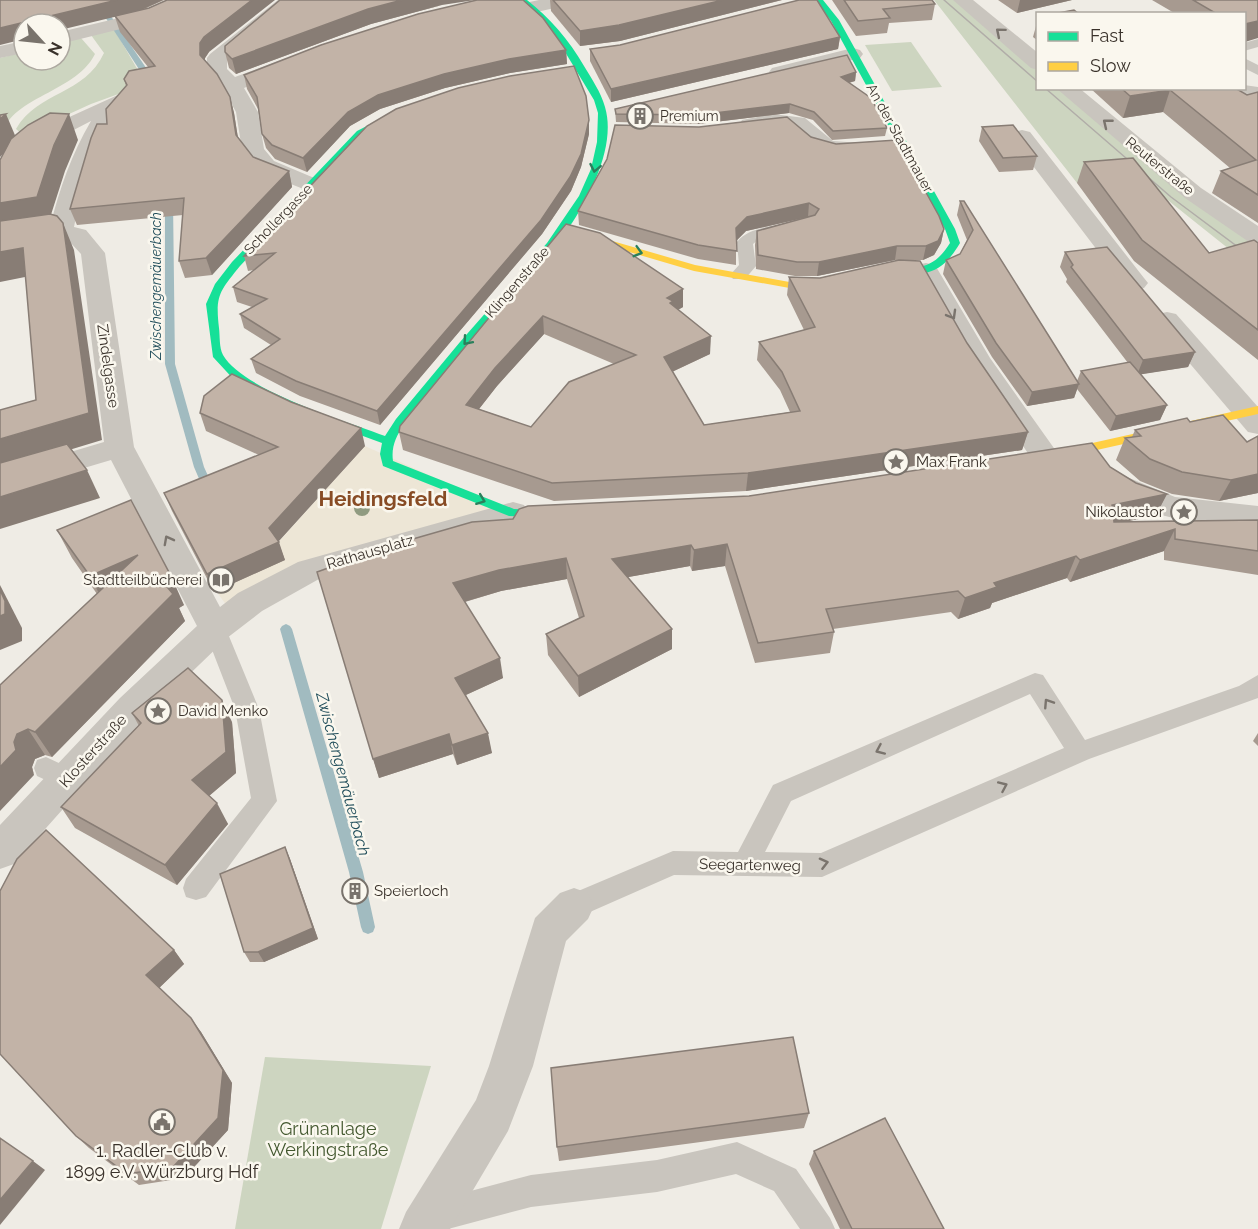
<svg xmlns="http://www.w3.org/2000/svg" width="1258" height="1229" font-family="Raleway,sans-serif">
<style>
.green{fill:#cdd5c0}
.plaza{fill:#ede6d6}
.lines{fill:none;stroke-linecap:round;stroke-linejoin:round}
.stream{fill:#a1bbc0;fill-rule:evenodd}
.lane{fill:#c9c5be;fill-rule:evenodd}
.street{fill:#c9c5be;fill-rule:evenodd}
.fast{fill:#16e098;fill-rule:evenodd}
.slow{fill:#ffcf43;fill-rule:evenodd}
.tram{stroke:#b1ada8;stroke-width:1.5}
.tree{fill:#909b81}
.wall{fill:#a79a90;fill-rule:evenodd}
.shaded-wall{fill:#887d75}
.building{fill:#c2b3a7;stroke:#887d75;stroke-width:1.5;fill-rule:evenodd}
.oneway{stroke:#7a746d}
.oneway2{stroke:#2a805c}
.labels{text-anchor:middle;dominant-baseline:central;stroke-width:5;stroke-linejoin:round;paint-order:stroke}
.far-poi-label{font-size:14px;fill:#3a322b;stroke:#faf7ee;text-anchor:start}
.far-street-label{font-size:14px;fill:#3a322b;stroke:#faf7ee}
.far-water-label{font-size:14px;font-style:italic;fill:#214e5b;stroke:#faf7ee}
.street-label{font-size:15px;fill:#3a322b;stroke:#faf7ee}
.poi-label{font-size:15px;fill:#3a322b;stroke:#faf7ee;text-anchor:start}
.water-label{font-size:16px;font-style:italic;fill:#214e5b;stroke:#faf7ee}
.near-park-label{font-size:18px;fill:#43582f;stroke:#faf7ee}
.near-poi-label{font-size:18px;fill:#3a322b;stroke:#faf7ee}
.district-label{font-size:21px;font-weight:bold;fill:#884c25;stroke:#faf7ee}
</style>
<rect width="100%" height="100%" fill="#efece5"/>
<!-- green -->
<g class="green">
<path d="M 934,0 L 959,0 L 1037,68 L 1038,88 L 1061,89 L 1258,245 L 1244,261 L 1140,178 L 1077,183 Z"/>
<path d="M 114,29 L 146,84 L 91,104 L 23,135 L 16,129 C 38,91 85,95 104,53 L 91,35 Z"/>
<path d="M 81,38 L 95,54 C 74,96 2,96 0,145 L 0,58 L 24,52 L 24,60 L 60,60 L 60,43 Z"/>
<path d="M 911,42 L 942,87 L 892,91 L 865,45 Z"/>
<path d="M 265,1057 L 431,1066 L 381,1229 L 235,1229 Z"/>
</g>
<!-- plaza -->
<path class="plaza" d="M 365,446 L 513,513 L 390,545 L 233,614 L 216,591 L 284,560 L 275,546 Z"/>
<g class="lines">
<!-- stream -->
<g class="stream">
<path d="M 94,0 L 100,0 L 155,81 L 154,83 L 148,83 Z"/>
<path d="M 169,198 L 173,201 L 175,364 L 204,467 L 209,478 L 204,482 L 200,481 L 194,467 L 165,364 L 165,201 Z"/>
<path d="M 286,624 L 290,626 L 292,629 L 363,872 L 375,927 L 373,932 L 368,934 L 363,932 L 361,927 L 349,872 L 280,629 L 282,626 Z"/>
</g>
<!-- lane -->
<g class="lane">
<path d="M 1258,39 L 1258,47 L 1244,51 L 1244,43 Z"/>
<path d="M 1244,58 L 1258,65 L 1258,75 L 1244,68 Z"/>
<path d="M 1244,85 L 1258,87 L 1258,95 L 1230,92 L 1223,88 L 1244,88 Z"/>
<path d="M 785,223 L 791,225 L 793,228 L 791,231 L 759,239 L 753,244 L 756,266 L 745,279 L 733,279 L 730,275 L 739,265 L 737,242 C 748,228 769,227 785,223 Z"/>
<path d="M 215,620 L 223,623 L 226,629 L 259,709 L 277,801 L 206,897 L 196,900 L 186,897 L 183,888 L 186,879 L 251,798 L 235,709 L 204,629 L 207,623 Z"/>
<path d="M 1035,673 L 1043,675 L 1085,740 L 1239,686 L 1258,675 L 1258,698 L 1089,759 L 822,877 L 674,875 L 574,919 L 564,915 L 560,906 L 564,897 L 673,851 L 738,852 L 773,785 ZM 1030,694 L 1064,748 L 821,853 L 765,852 L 791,801 Z"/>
<path d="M 46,757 L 76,771 L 80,779 L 76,787 L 67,790 L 37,776 L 34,768 L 37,760 Z"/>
<path d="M 737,1142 L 796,1169 L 830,1218 L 835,1229 L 800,1229 L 774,1191 L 736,1174 L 657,1192 L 531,1207 L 448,1229 L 423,1229 L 417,1217 L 422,1206 L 433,1201 L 531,1175 L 657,1160 Z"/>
</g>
<!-- street -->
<g class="street">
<path d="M 169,0 L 193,0 L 191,4 L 153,21 L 60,44 L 60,32 L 140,13 Z"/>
<path d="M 278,0 L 299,0 L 227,60 L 227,69 L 235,77 L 286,58 L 293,60 L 296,64 L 293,68 L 244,88 L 258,112 L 264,149 L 274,161 L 319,180 L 322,185 L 319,190 L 311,192 L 258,171 L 242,150 L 236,112 L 223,88 L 207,71 L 207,58 L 210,54 Z"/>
<path d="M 539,0 L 575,0 L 573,4 L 532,13 L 523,7 L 525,3 Z"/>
<path d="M 953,0 L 973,0 L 1038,53 L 1038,70 L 1031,68 Z"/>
<path d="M 24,41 L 24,53 L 0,58 L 0,46 Z"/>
<path d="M 853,48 L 860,50 L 863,54 L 860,58 L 779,78 L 772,76 L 769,72 L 772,68 Z"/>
<path d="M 1056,88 L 1079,88 L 1201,188 L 1258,226 L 1258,244 L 1249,242 L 1185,198 Z"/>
<path d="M 120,94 L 127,96 L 130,100 C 127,105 121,108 117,113 C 92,145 82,189 74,227 L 86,230 L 105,253 L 134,447 L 220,607 L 238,593 L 298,562 L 513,502 L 524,505 L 528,513 L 524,521 L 319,579 L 262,611 L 227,638 L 144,718 L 14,864 L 0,869 L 0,825 L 120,698 L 197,626 L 111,460 L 0,493 L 0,473 L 104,442 L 81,254 L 69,241 L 61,239 L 0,248 L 0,234 L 50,226 C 60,188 71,155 91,121 L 37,149 L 20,164 L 8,189 L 0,191 L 0,159 L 21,139 Z"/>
<path d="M 773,114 L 805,118 L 833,141 L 861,143 L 864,148 L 861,153 C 846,156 822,158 811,146 C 804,139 799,131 789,128 C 774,122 758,133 742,130 L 739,125 L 742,120 Z"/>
<path d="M 1022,130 L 1030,132 L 1144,278 L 1148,283 L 1144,288 L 1135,291 L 1126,288 L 1011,137 L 1014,132 Z"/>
<path d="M 926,263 L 935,265 L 990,358 L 1056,451 L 1061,458 L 1056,465 L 1046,468 L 1036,465 L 964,360 L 914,270 L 917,265 Z"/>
<path d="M 1167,312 L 1176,314 L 1258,407 L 1258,434 L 1248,432 L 1158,326 L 1154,320 L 1158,314 Z"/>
<path d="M 1122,475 L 1175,497 L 1258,506 L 1258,528 C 1221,525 1128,520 1107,485 L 1111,478 Z"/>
<path d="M 574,888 L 588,893 L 594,906 L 588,919 L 566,941 L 533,1066 L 508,1131 L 450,1229 L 399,1229 L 406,1212 L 476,1100 L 489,1066 L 535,918 L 560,893 Z"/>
</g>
<!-- fast -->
<g class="fast">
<path d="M 518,0 L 527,0 C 550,18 569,40 584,66 C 591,78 601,92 605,107 C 616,144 592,192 572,223 L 404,425 C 396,436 391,447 393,461 L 514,509 L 564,511 L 566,514 L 564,517 L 560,518 L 509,516 L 383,466 L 380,454 L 382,443 L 303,414 L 238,384 L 213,357 L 206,304 L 215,284 L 232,262 L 357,131 L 398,110 L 404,110 L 404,114 L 363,135 L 240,266 C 220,291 215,295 219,328 C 220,335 219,348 223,355 C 244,391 346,421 385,436 L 396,419 L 460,342 L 547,243 L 579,196 L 591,169 L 597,142 L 598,113 L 594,100 L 559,42 L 541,21 Z"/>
<path d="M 815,0 L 823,0 L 839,20 L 955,229 L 960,243 C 937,282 921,272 882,275 L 877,272 L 882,269 C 914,266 931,274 950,243 L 945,229 L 831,21 Z"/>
</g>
<!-- slow -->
<g class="slow">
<path d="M 578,231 L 695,265 L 795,283 L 832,280 L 837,283 L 832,286 L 795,289 L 694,271 L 575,236 L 575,232 Z"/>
<path d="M 1258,406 L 1258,414 L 1052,460 L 1046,456 L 1052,452 Z"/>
</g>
<!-- tram -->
<g class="tram">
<path d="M 944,0 L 1038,82"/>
<path d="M 1045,88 L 1171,197 L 1258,262"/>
</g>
</g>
<!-- trees -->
<circle class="tree" cx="362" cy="508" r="8"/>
<!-- wall -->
<g class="wall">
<path d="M 0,0 L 164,0 L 142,10 L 209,52 L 205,58 L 205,60 L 230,97 L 234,113 L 238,138 L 253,157 L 289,171 L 292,187 L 212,275 L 185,278 L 179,261 L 183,215 L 77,225 L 70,209 L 107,124 L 126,86 L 124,79 L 148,67 L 120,32 L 115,17 Z"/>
<path d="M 550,0 L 782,0 L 620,41 L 580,46 L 551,11 Z"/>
<path d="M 832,0 L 932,0 L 935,4 L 932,20 L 889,23 L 887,33 L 856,36 Z"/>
<path d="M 998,0 L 1072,0 L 1017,13 Z"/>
<path d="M 1152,0 L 1258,0 L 1245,14 L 1176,14 Z"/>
<path d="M 442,5 L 371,24 L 236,74 L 229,68 L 225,52 Z"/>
<path d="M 1038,19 L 1038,41 L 1033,37 Z"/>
<path d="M 840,37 L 838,49 L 611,102 L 590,61 L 590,49 L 620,45 Z"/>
<path d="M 566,50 L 567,64 L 510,73 L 445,88 L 380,109 L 350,126 L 307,172 L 275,159 L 266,148 L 262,134 L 258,109 L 247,89 L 244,75 Z"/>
<path d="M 856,72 L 855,81 L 849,83 L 887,128 L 885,136 L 832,140 L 813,120 L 789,113 L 698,124 L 616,122 L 615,109 Z"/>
<path d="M 1090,88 L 1235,88 L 1247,95 L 1258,92 L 1258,223 L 1212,193 L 1221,171 L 1230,168 L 1163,112 L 1123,118 Z"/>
<path d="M 589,120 L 589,134 L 581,167 L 571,191 L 542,234 L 380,425 L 300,396 L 256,373 L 251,359 L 271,345 L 244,328 L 240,314 L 252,307 L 237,302 L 233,287 L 254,270 L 248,271 L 244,256 Z"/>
<path d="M 982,127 L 1037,156 L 1033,170 L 999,172 L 979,141 Z"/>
<path d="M 811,137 L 944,229 L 941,243 L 934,255 L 923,260 L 895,260 L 817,276 L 795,276 L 756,269 L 755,245 L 757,231 L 808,217 L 746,231 L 736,241 L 736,265 L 698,259 L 579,225 L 578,211 Z"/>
<path d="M 1084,162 L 1209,253 L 1258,243 L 1258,360 L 1134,261 L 1077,183 Z"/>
<path d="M 960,201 L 1077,381 L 1081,371 L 1128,363 L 1066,282 L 1067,279 L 1060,267 L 1065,252 L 1195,352 L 1188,367 L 1141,374 L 1167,405 L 1160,420 L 1110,431 L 1077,389 L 1074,398 L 1027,406 L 992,357 L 943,274 L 946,260 L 960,254 L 967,240 L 957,215 Z"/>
<path d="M 566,224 L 683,289 L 683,307 L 678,310 L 710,354 L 672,372 L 704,425 L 790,412 L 780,390 L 757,360 L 759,342 L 804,330 L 787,295 L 789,277 L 967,343 L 1028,432 L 1022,450 L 746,491 L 554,501 L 403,450 L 399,432 ZM 544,334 L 614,364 L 531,427 L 479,409 L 497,386 Z"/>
<path d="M 200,413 L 365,446 L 278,542 L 285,560 L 214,592 L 172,511 L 164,493 L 259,455 L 206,431 Z"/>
<path d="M 1190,422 L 1247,442 L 1258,436 L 1258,493 L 1219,501 L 1172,494 L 1140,481 L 1116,460 L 1125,438 L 1132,437 L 1135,430 Z"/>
<path d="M 1110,467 L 1136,483 L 1167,494 L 1156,515 L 1127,521 L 1258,520 L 1258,575 L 1164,560 L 1164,551 L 1070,582 L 1067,578 L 992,603 L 990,608 L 958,619 L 951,612 L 833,629 L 834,632 L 830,653 L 755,663 L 725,566 L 692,571 L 690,566 L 628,577 L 672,629 L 672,649 L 579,697 L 548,655 L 546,634 L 579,618 L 567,579 L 501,591 L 465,602 L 503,678 L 466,695 L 492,753 L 457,765 L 453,754 L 379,778 L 317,572 L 513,519 L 749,496 Z"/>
<path d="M 57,530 L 184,605 L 179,608 L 185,621 L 52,757 L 45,755 L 35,759 L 32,767 L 34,775 L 0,685 L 97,594 L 72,558 Z"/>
<path d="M 132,713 L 232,722 L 236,773 L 209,796 L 228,824 L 177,885 L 75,828 L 61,807 L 139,726 Z"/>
<path d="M 1258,733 L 1258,746 L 1253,741 Z"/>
<path d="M 285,847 L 290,859 L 318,939 L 264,962 L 250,962 L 244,952 Z"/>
<path d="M 174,950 L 184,964 L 159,988 L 201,1032 L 232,1083 L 228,1130 L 184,1178 L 139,1185 L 89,1148 L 76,1136 Z"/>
<path d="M 809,1113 L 804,1128 L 559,1161 L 557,1147 Z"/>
<path d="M 814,1151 L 944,1229 L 840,1229 L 809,1164 Z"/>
</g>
<!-- shaded-wall -->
<g class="shaded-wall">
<path d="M 117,0 L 163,0 L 139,11 L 60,30 L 60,24 L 24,24 L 24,39 L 0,45 L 0,28 Z"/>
<path d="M 252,0 L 275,0 L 209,52 L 205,58 L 205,71 L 200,55 L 200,43 L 204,37 Z"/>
<path d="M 402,0 L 475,0 L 442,5 L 371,24 L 236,74 L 232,59 L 368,9 Z"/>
<path d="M 723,0 L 782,0 L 620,41 L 580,46 L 580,31 Z"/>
<path d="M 1020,0 L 1072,0 L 1017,13 Z"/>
<path d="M 1258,21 L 1258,38 L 1245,42 L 1245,24 Z"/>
<path d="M 840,37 L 838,49 L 611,102 L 611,89 Z"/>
<path d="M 566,50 L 567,64 L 510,73 L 445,88 L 380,109 L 350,126 L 307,172 L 303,158 L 348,112 L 378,95 L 444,74 L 509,59 Z"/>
<path d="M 856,72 L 855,81 L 840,85 L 841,77 Z"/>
<path d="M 1170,90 L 1163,112 L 1123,118 L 1130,96 Z"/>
<path d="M 230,97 L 234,113 L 240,151 L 236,135 Z"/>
<path d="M 790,104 L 789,113 L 698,124 L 698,115 Z"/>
<path d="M 6,114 L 17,140 L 0,157 L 0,119 Z"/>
<path d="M 69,114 L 78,140 L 65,171 L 48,224 L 0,232 L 0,203 L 54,145 Z"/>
<path d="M 589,120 L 589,134 L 581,167 L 571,191 L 542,234 L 380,425 L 377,411 Z"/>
<path d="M 289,171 L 292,187 L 212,275 L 206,258 Z"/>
<path d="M 809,203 L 808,217 L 746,231 L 735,242 L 736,228 L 747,217 Z"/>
<path d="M 63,223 L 74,250 L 102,440 L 0,471 L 0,439 L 89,413 Z"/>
<path d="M 944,229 L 941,243 L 934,255 L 923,260 L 926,246 Z"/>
<path d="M 897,246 L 895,260 L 817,276 L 819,262 Z"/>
<path d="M 23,248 L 35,275 L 0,282 L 0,252 Z"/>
<path d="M 683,289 L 683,307 L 672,313 L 667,298 Z"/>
<path d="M 543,316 L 544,334 L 497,386 L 468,423 L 466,405 L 495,368 Z"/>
<path d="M 711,336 L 710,354 L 663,376 L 664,357 Z"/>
<path d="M 1195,352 L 1188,367 L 1137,375 L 1143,360 Z"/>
<path d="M 1079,384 L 1074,398 L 1027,406 L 1032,392 Z"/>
<path d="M 1167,405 L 1160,420 L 1110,431 L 1116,416 Z"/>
<path d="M 361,428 L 365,446 L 277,543 L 279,542 L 285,560 L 214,592 L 207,574 L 269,528 Z"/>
<path d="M 1028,432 L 1022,450 L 746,491 L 748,473 Z"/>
<path d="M 87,470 L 100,498 L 0,529 L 0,497 Z"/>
<path d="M 1258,474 L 1258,493 L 1219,501 L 1231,480 Z"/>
<path d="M 1167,494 L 1156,515 L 1103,527 L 1112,505 Z"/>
<path d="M 1175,529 L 1164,551 L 1070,582 L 1080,560 Z"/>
<path d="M 727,544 L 725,566 L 692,571 L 694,550 Z"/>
<path d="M 691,545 L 690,566 L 612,580 L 612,559 Z"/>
<path d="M 138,555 L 104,603 L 90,576 Z"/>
<path d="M 1076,556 L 1067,578 L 992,603 L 990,608 L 958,619 L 965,598 L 994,583 Z"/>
<path d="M 566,558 L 567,579 L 501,591 L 457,604 L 453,583 L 499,570 Z"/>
<path d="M 172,578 L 184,605 L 179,608 L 185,621 L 52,757 L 35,732 L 163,582 Z"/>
<path d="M 0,585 L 22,628 L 22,641 L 0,650 Z"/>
<path d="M 672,629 L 672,649 L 579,697 L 578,676 Z"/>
<path d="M 500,658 L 503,678 L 459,698 L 455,678 Z"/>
<path d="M 222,700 L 232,722 L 236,773 L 203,801 L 192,780 Z"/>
<path d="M 28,729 L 45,755 L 35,759 L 32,767 L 34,775 L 0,811 L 0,767 L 14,742 L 17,734 Z"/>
<path d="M 488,733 L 492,753 L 457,765 L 452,745 Z"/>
<path d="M 449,734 L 453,754 L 379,778 L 373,759 Z"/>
<path d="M 217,803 L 228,824 L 177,885 L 165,865 Z"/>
<path d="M 285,847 L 290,859 L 318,939 L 264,962 L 258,952 Z"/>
<path d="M 174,950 L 184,964 L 157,990 L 146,975 Z"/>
<path d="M 191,1018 L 201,1032 L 232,1083 L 228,1130 L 184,1178 L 173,1167 Z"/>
<path d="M 33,1161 L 45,1170 L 0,1225 L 0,1200 Z"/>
</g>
<!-- building -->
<g class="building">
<path d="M 0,0 L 117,0 L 0,28 Z"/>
<path d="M 167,0 L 252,0 L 204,37 L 200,43 L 200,55 L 217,74 L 230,97 L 236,135 L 253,157 L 289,171 L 206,258 L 179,261 L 184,198 L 70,209 L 91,138 L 97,124 L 107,124 L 106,109 L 127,85 L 124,79 L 129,71 L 155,66 L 115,16 L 149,8 Z"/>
<path d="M 280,0 L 402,0 L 368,9 L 232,59 L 225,52 L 225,46 Z"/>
<path d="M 477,0 L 523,0 L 543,18 L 566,50 L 509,59 L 444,74 L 378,95 L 348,112 L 303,158 L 272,145 L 262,134 L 257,97 L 244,75 L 321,45 L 418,14 Z"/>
<path d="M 553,0 L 723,0 L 619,25 L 580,31 Z"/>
<path d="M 799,0 L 817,0 L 840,37 L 611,89 L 590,49 L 620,45 Z"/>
<path d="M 844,0 L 932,0 L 935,4 L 883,9 L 890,18 L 858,21 Z"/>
<path d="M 1193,0 L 1258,0 L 1258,21 L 1245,24 L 1245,14 L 1217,14 Z"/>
<path d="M 1074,10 L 1079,14 L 1053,14 Z"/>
<path d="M 847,55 L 856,72 L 841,77 L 871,98 L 887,128 L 833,131 L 814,112 L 790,104 L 698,115 L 616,114 L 615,109 Z"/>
<path d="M 574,66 L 586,96 L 589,120 L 581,154 L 570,177 L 541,220 L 377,411 L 296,381 L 251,359 L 280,339 L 240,314 L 267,299 L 233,287 L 275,253 L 244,256 L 367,126 L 396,109 L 458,88 L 510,76 Z"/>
<path d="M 1121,88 L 1235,88 L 1247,95 L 1258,92 L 1258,195 L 1221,171 L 1256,160 L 1170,90 L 1130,96 Z"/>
<path d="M 50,113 L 69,114 L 54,145 L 37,197 L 0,203 L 0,160 L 11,139 L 28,125 Z"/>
<path d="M 6,114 L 0,119 L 0,115 Z"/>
<path d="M 787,117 L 811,137 L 836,144 L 897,140 L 939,216 L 944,229 L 938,241 L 926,246 L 897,246 L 819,262 L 797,262 L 758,255 L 757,231 L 815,215 L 819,209 L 809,203 L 747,217 L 736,228 L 737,251 L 698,245 L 578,211 L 607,159 L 615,125 L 699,127 Z"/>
<path d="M 1013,125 L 1037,156 L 1003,158 L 982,127 Z"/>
<path d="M 1133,158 L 1209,253 L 1254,240 L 1258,243 L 1258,330 L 1142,240 L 1084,162 Z"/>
<path d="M 960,201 L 964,201 L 1079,384 L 1032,392 L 996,343 L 946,260 L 960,254 L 973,230 Z"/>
<path d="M 50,214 L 57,216 L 63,223 L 89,413 L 0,439 L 0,410 L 36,400 L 23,248 L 0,252 L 0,221 Z"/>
<path d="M 566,224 L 600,233 L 683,289 L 667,298 L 673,301 L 670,303 L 711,336 L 664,357 L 704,425 L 800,411 L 782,372 L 759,342 L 815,327 L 789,277 L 820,278 L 899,260 L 920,261 L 967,343 L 1028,432 L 748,473 L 552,483 L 399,432 L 400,426 ZM 543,316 L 636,355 L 569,382 L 531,427 L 466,405 L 495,368 Z"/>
<path d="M 1107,247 L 1195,352 L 1143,360 L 1071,267 L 1073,265 L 1065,252 Z"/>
<path d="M 1130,362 L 1167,405 L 1116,416 L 1081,371 Z"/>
<path d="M 232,374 L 291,402 L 361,428 L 269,528 L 279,542 L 207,574 L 164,493 L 278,447 L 200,413 L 204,396 Z"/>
<path d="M 1223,415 L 1247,442 L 1258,436 L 1258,474 L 1231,480 L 1182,472 L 1150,459 L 1125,438 L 1141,436 L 1135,430 L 1187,418 L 1190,422 Z"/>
<path d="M 1092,443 L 1110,467 L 1136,483 L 1167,494 L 1112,505 L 1114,522 L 1258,520 L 1258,551 L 1175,539 L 1175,529 L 1080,560 L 1076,556 L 994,583 L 997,587 L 965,598 L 958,591 L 826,609 L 834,632 L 758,643 L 727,544 L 694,550 L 691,545 L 612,559 L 672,629 L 578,676 L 546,634 L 584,616 L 566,558 L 499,570 L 453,583 L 500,658 L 455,678 L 488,733 L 452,745 L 449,734 L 373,759 L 317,572 L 392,545 L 472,522 L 513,519 L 519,509 L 528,506 L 749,496 Z"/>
<path d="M 67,444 L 87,470 L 0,497 L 0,463 Z"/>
<path d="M 131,500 L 172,578 L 163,582 L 173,594 L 35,732 L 28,729 L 17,734 L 14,742 L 16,750 L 0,767 L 0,685 L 138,555 L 90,576 L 57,530 Z"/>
<path d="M 0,590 L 5,601 L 5,614 L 0,616 Z"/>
<path d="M 188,668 L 222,700 L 226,752 L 192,780 L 217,803 L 165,865 L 61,807 L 141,723 L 132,713 Z"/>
<path d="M 46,830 L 174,950 L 146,975 L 191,1018 L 223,1070 L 218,1118 L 173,1167 L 127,1174 L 76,1136 L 0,1054 L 0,891 L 17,859 Z"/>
<path d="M 285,847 L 313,928 L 258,952 L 244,952 L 220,874 Z"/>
<path d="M 793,1037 L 809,1113 L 557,1147 L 551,1068 Z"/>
<path d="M 885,1118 L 944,1229 L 852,1229 L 814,1151 Z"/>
<path d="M 0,1138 L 33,1161 L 0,1200 Z"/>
</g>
<!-- one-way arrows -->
<defs><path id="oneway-chevron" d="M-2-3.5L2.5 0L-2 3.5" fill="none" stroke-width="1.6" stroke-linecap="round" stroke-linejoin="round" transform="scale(1.5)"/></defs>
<g class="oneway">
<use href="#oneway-chevron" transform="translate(1000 32) rotate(-140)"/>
<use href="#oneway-chevron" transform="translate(1107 123) rotate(-141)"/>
<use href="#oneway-chevron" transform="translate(952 315) rotate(60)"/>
<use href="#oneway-chevron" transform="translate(168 540) rotate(-118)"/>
<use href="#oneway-chevron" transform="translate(1048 703) rotate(-123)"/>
<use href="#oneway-chevron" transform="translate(880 750) rotate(156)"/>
<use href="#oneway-chevron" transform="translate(1003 786) rotate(-24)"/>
<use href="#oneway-chevron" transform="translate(824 863) rotate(-14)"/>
</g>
<g class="oneway2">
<use href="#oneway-chevron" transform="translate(595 168) rotate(101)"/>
<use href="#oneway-chevron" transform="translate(638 252) rotate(16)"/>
<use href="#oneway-chevron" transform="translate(467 341) rotate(131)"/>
<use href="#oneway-chevron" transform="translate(481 500) rotate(21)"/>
</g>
<!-- icons -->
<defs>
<g id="building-ring" transform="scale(1.35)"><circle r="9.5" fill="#faf7ee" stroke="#79736c" stroke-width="1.5"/><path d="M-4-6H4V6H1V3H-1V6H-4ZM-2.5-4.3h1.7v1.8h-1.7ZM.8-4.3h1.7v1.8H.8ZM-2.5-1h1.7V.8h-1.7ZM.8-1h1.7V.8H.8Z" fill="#79736c"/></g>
<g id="sight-ring" transform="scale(1.35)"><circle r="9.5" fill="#faf7ee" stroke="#79736c" stroke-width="1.5"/><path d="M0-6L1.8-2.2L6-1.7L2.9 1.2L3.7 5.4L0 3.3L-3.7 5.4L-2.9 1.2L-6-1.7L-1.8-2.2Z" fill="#79736c"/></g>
<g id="library-ring" transform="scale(1.35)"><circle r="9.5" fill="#faf7ee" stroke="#79736c" stroke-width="1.5"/><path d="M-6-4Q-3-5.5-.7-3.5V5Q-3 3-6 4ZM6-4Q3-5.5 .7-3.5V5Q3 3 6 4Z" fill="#79736c"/></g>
<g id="civic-ring" transform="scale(1.35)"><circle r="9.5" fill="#faf7ee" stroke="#79736c" stroke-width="1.5"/><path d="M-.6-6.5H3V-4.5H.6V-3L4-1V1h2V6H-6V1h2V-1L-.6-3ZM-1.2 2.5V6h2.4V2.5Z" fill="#79736c"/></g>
</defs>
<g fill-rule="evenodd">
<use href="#building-ring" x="640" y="116"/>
<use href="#sight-ring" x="896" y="462"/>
<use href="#sight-ring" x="1184" y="512"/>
<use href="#library-ring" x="221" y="580"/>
<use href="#sight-ring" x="158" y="711"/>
<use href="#building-ring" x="355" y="891"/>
<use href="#civic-ring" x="162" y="1122"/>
</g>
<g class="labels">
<!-- far-poi labels -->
<g class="far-poi-label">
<text x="660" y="116">Premium</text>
</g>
<!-- far-street labels -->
<g class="far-street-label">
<text transform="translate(900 138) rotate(61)">An der Stadtmauer</text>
<text transform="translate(1160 166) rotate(39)">Reuterstraße</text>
<text transform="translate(278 219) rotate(-46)">Schollergasse</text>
<text transform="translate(517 282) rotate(-49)">Klingenstraße</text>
</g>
<!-- far-water labels -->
<g class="far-water-label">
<text transform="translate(156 286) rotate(-90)">Zwischengemäuerbach</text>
</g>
<!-- street labels -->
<g class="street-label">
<text transform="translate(108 366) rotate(82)">Zindelgasse</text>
<text transform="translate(370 552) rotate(-16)">Rathausplatz</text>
<text transform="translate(93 751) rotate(-48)">Klosterstraße</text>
<text transform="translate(750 865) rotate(1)">Seegartenweg</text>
</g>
<!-- poi labels -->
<g class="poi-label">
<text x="916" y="462">Max Frank</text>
<text x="1164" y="512" text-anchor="end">Nikolaustor</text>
<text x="202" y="580" text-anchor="end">Stadtteilbücherei</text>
<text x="178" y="711">David Menko</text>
<text x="374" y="891">Speierloch</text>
</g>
<!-- water labels -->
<g class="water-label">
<text transform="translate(343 774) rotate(75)">Zwischengemäuerbach</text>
</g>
<!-- near-park labels -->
<g class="near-park-label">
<text x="328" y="1128">Grünanlage<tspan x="328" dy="21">Werkingstraße</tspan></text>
</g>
<!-- near-poi labels -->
<g class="near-poi-label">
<text x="162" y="1150">1. Radler-Club v.<tspan x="162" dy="21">1899 e.V. Würzburg Hdf</tspan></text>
</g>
<!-- district labels -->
<g class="district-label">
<text x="383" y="498">Heidingsfeld</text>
</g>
</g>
<!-- legend -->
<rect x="1036" y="12" width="210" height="78" fill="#faf7ee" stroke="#ada8a0" stroke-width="1.5"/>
<rect x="1048" y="32" width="30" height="9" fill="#16e098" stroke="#ada8a0" stroke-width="1.5"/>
<text x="1090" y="42" font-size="18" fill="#3a322b">Fast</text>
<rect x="1048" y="62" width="30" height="9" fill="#ffcf43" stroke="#ada8a0" stroke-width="1.5"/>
<text x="1090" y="72" font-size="18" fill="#3a322b">Slow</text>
<!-- north arrow -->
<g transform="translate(42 42) rotate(117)"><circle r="28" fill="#faf7ee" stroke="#ada8a0" stroke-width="1.5"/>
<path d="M0-4.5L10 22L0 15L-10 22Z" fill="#79736c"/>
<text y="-9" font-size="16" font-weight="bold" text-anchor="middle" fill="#3a322b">N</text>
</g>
</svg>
